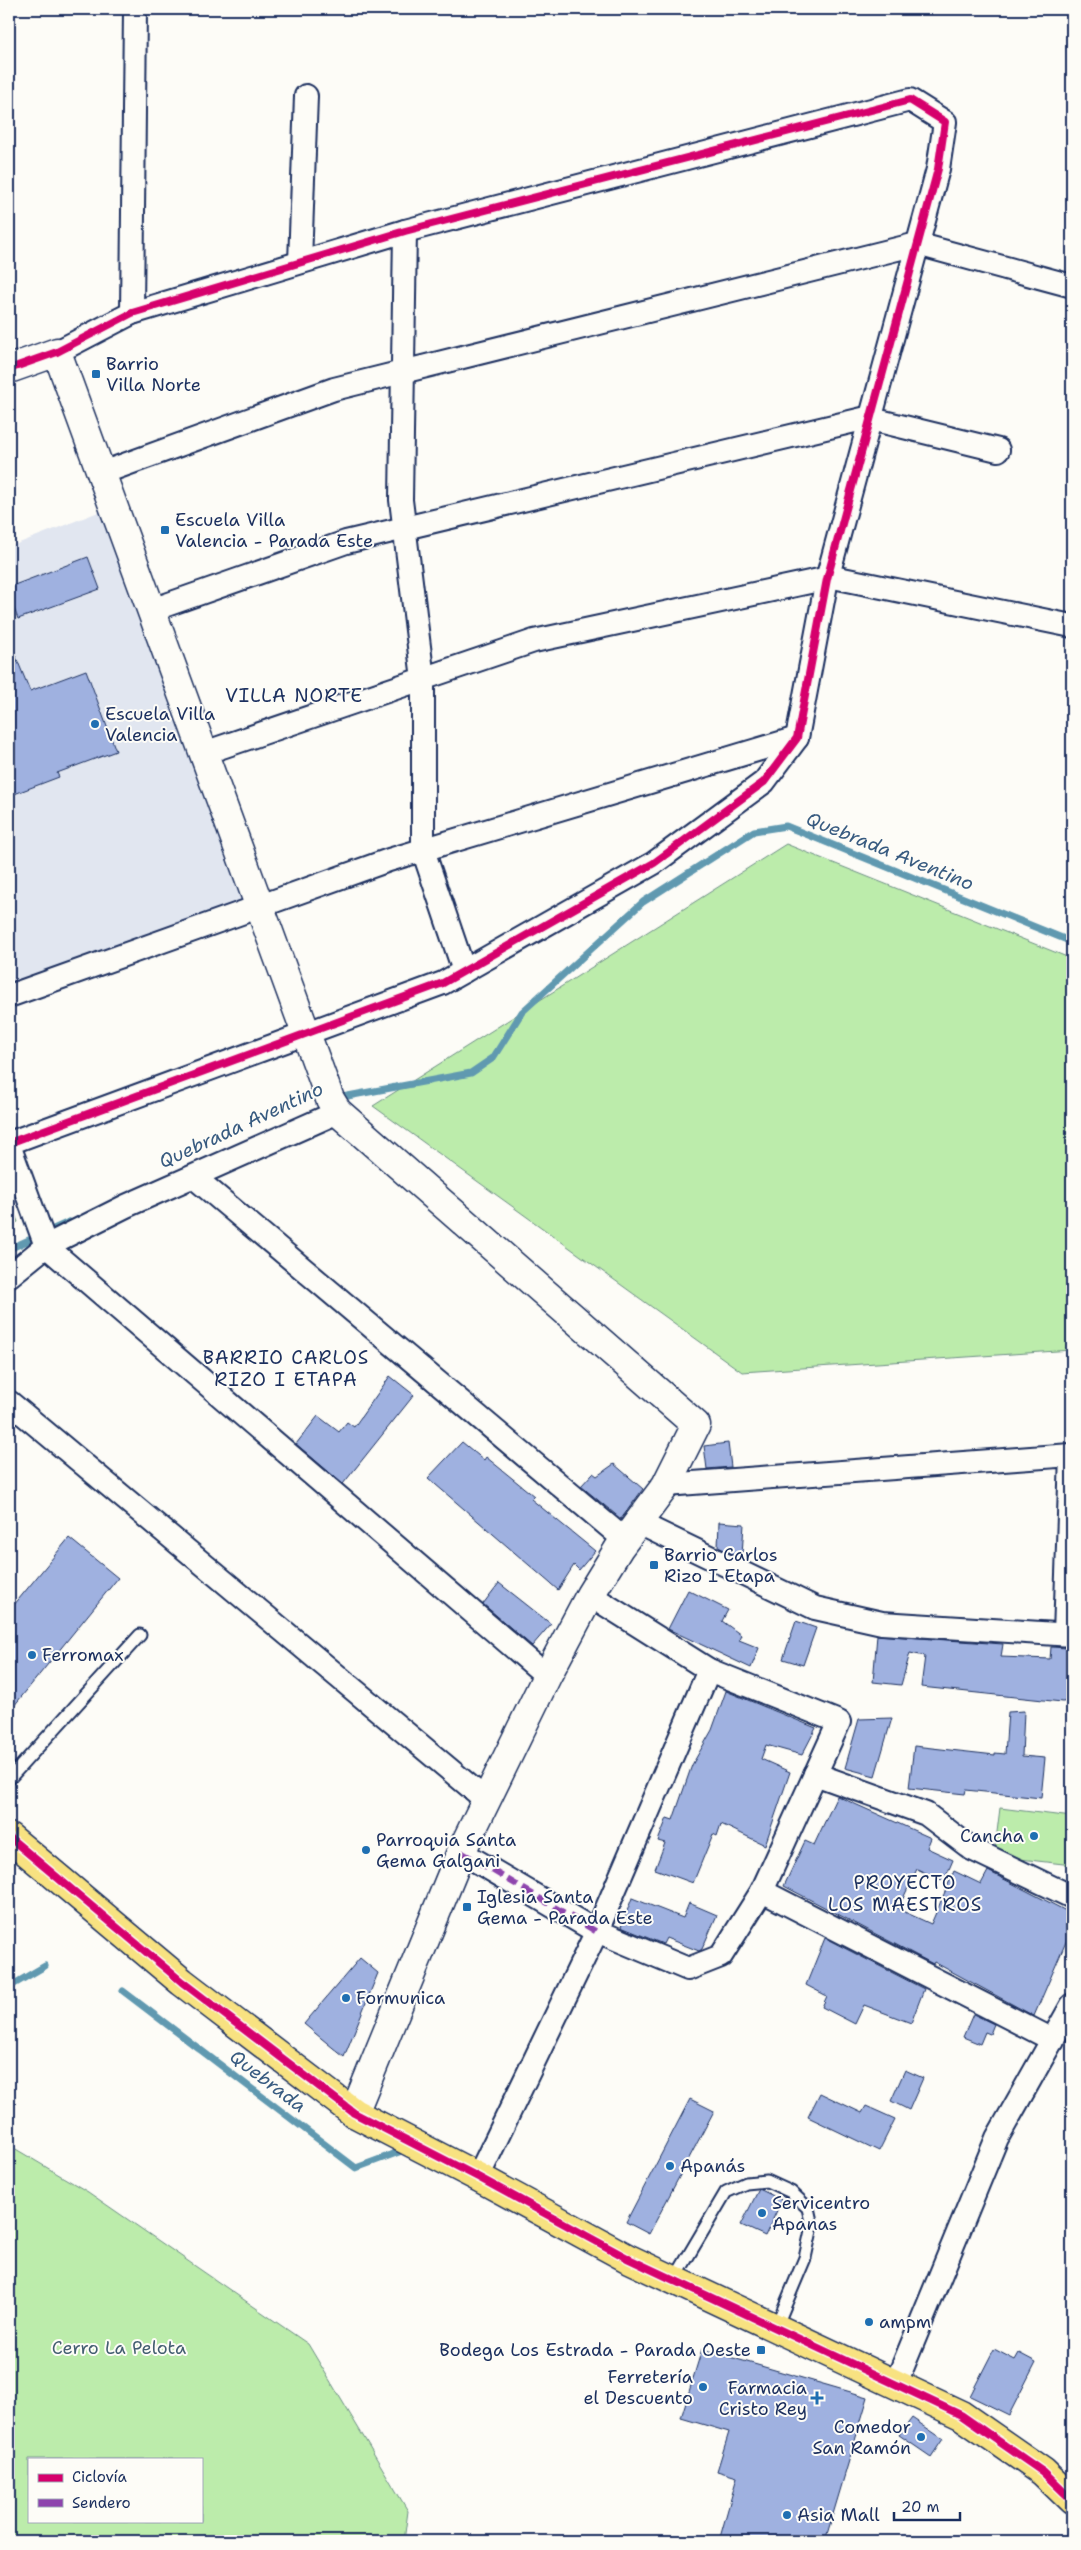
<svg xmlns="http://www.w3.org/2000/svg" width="1081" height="2550" font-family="'Shantell Sans',sans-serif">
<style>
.built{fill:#e1e6f0}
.green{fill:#bcecab;stroke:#6c8e84;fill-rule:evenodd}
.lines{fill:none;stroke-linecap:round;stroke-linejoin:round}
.stream{stroke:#6099b0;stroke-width:7}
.building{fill:#9fb1e0;stroke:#1b2f5e}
.lane-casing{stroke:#1b2f5e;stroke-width:15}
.street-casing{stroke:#1b2f5e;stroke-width:26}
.secondary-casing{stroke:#1b2f5e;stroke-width:31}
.primary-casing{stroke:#1b2f5e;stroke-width:31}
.lane{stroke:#fdfcf7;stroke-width:11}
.street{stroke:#fdfcf7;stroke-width:22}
.secondary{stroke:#fdfcf7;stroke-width:28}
.primary{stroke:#f8e281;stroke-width:28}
.quiet{stroke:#8e44ad;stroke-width:6;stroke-dasharray:12 6;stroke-linecap:butt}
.cycleway-casing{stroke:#fdfcf7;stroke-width:11}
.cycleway{stroke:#d6006c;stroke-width:8}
.poi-dot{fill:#1f6fb2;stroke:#fdfcf7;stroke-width:2}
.labels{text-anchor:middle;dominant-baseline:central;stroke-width:4;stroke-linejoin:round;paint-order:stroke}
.poi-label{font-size:18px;fill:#1b2f5e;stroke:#fdfcf7;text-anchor:start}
.park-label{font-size:18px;fill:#435e71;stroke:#fdfcf7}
.neighbourhood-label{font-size:19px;letter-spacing:1px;fill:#1b2f5e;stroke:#fdfcf7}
.water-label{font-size:19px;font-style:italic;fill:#385b80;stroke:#fdfcf7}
</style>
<rect width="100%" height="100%" fill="#fdfcf7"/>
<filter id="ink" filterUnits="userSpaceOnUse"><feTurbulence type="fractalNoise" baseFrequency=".02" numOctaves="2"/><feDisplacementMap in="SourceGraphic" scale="10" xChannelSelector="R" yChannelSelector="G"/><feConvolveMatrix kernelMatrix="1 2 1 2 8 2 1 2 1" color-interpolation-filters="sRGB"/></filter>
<g filter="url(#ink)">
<!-- built -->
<path class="built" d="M 101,511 L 248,901 L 9,983 L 9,547 Z"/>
<!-- green -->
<g class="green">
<path d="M 786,844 L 1072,959 L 1072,1350 L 742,1372 L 373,1106 Z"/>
<path d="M 9,1199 L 18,1222 L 9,1225 Z"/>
<path d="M 1000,1808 L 1072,1817 L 1072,1865 L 994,1856 Z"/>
<path d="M 9,2145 L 88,2192 L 308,2344 L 408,2511 L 404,2541 L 9,2541 ZM 29,2459 L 201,2459 L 201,2521 L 29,2521 Z"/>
</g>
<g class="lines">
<!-- stream -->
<g class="stream">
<path d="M 337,1098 L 471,1073 L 493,1058 L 522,1012 L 643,902 L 754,831 L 786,826 L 1072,942"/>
<path d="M 9,1249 L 69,1222"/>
<path d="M 9,1987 L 45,1966"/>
<path d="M 123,1991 L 356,2168 L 399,2152"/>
</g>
</g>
<!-- building -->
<g class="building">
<path d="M 88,557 L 100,589 L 18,619 L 9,595 L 9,587 Z"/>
<path d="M 9,640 L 30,691 L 86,670 L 116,751 L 57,773 L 59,777 L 9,796 Z"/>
<path d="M 390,1376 L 414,1395 L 343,1484 L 296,1444 L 318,1416 L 339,1432 L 347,1422 L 354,1427 Z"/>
<path d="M 462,1442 L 484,1460 L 486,1457 L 534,1496 L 531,1499 L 595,1551 L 579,1570 L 574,1565 L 558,1590 L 428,1478 Z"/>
<path d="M 728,1443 L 731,1467 L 707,1469 L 704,1446 Z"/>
<path d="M 614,1464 L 643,1489 L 621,1519 L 581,1486 L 593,1473 L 597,1476 Z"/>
<path d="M 719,1522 L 744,1524 L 742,1555 L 735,1555 L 718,1547 Z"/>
<path d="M 69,1538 L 118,1578 L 9,1712 L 9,1611 Z"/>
<path d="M 499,1583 L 551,1624 L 532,1646 L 483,1604 Z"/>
<path d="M 688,1590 L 728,1610 L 722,1621 L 741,1635 L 739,1640 L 759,1648 L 751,1668 L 668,1629 Z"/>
<path d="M 796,1621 L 816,1628 L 803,1665 L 783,1659 Z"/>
<path d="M 877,1635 L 1003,1644 L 1001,1657 L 1050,1659 L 1051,1647 L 1067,1648 L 1067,1666 L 1072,1666 L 1072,1701 L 1062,1702 L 921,1687 L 925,1656 L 910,1653 L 901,1685 L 873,1682 Z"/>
<path d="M 726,1691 L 816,1728 L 802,1755 L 766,1745 L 761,1759 L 790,1772 L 765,1845 L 721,1824 L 717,1836 L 713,1834 L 693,1883 L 655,1869 L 665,1843 L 658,1841 L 667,1818 L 673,1820 L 692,1765 L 712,1730 Z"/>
<path d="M 1024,1711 L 1022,1756 L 1045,1758 L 1041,1798 L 966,1790 L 965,1794 L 909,1788 L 914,1746 L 995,1755 L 995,1753 L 1005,1754 L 1008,1712 Z"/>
<path d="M 892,1718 L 875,1776 L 845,1768 L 859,1719 Z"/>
<path d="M 837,1796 L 931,1838 L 927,1848 L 953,1860 L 944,1881 L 917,1869 L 898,1909 L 931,1924 L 954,1871 L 981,1884 L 988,1871 L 1072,1914 L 1072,1928 L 1034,2016 L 934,1962 L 933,1964 L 784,1886 L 805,1841 L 814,1845 Z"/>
<path d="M 632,1898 L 683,1918 L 689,1903 L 717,1915 L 702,1949 L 699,1951 L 666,1938 L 663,1944 L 621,1927 Z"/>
<path d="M 825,1938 L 924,1989 L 911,2023 L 864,2005 L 855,2024 L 822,2007 L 827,1996 L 806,1985 Z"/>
<path d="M 360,1958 L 378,1973 L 344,2057 L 304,2024 Z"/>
<path d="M 973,2014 L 994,2024 L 990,2034 L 985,2032 L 980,2044 L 963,2037 Z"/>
<path d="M 905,2070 L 923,2078 L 909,2110 L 891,2101 Z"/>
<path d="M 820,2093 L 862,2113 L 866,2106 L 895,2119 L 879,2151 L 808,2117 Z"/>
<path d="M 690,2099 L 714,2111 L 649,2234 L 626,2222 Z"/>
<path d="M 759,2189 L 782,2200 L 765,2236 L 741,2225 Z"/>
<path d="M 702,2349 L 868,2397 L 825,2541 L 719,2541 L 737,2477 L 717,2471 L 729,2432 L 681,2418 Z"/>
<path d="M 994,2349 L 1015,2360 L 1019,2353 L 1036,2362 L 1009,2415 L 970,2396 Z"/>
<path d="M 912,2418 L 943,2439 L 931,2457 L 899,2435 Z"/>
</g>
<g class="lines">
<!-- lane casing -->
<g class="lane-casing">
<g id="lane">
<path d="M 9,1779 L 140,1635"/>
<path d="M 674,2280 L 726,2192 L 746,2183 L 767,2181 L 791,2192 L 808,2208 L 812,2226 L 805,2258 L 776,2327"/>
</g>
</g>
<!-- street casing -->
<g class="street-casing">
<g id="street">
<path d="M 405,231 L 401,500 L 423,679 L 423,850 L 464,971"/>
<path d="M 300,262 L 306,96"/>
<path d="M 132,313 L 135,9"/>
<path d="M 102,473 L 334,389 L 917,244 L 1072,286"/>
<path d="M 152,610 L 346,542 L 867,418 L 998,450"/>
<path d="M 204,753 L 534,641 L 833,577 L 1072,626"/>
<path d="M 9,996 L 389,860 L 797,738"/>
<path d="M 9,1143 L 443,983 L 654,863 L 764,782 L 797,738 L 827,579 L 938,169 L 945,122 L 910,100 L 405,231 L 132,313 L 57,352"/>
<path d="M 9,1145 L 46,1246 L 547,1676"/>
<path d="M 194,1177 L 625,1540"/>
<path d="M 9,1276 L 46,1246 L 126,1206 L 338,1112"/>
<path d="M 9,1402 L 486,1800"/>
<path d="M 666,1485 L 1071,1455 L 1065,1634"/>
<path d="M 639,1523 L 815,1608 L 882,1623 L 1072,1635"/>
<path d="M 590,1595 L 709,1670 L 839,1722 L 762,1891 L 721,1956 L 688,1969 L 597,1931"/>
<path d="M 815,1774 L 926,1814 L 972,1849 L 1072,1897"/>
<path d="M 461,1852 L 597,1932"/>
<path d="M 762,1891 L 1053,2040"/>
<path d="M 478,2177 L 597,1931 L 709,1670"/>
<path d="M 896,2383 L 997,2138 L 1072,2005"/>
</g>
</g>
<!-- secondary casing -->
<g class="secondary-casing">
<path id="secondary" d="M 9,369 L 57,352 L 330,1099 L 338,1112 L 696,1425 L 666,1485 L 619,1548 L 590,1595 L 547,1676 L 461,1852 L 354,2113"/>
</g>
<!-- primary casing -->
<g class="primary-casing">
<path id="primary" d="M 9,1837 L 182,1982 L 354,2113 L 478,2177 L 629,2259 L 961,2415 L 1043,2472 L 1072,2500"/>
</g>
<!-- lane -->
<use href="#lane" class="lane"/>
<!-- street -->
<use href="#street" class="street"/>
<!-- secondary -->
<use href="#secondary" class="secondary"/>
<!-- primary -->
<use href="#primary" class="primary"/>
<!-- quiet -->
<path class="quiet" d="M 461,1852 L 597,1932"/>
<!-- cycleway casing -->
<g class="cycleway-casing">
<g id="cycleway">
<path d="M 9,369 L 57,352 L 132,313 L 405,231 L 910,100 L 945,122 L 938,169 L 827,579 L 797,738 L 764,782 L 654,863 L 443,983 L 9,1143"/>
<path d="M 9,1837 L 182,1982 L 354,2113 L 478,2177 L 629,2259 L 961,2415 L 1043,2472 L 1072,2500"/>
</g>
</g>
<!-- cycleway -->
<use href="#cycleway" class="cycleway"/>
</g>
</g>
<!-- markers -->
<g class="poi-dot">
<rect x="91" y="369" width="10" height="10" rx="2.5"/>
<rect x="160" y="525" width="10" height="10" rx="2.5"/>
<circle cx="95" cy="724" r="5"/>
<rect x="649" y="1560" width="10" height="10" rx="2.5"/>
<circle cx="32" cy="1655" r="5"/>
<circle cx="1034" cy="1836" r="5"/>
<circle cx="366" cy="1850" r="5"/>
<rect x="462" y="1902" width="10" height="10" rx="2.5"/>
<circle cx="346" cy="1998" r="5"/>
<circle cx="670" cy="2166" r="5"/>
<circle cx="762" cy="2213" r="5"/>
<circle cx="869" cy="2322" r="5"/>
<rect x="756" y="2345" width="10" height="10" rx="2.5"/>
<circle cx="703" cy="2387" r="5"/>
<path d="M814.5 2390.5h5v5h5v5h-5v5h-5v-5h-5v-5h5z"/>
<circle cx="921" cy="2437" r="5"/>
<circle cx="787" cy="2515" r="5"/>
</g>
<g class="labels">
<!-- poi labels -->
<g class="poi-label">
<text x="106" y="364">Barrio<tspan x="106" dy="21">Villa Norte</tspan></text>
<text x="175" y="520">Escuela Villa<tspan x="175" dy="21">Valencia - Parada Este</tspan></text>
<text x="105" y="714">Escuela Villa<tspan x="105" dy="21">Valencia</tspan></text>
<text x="664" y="1555">Barrio Carlos<tspan x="664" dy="21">Rizo I Etapa</tspan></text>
<text x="42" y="1655">Ferromax</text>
<text x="1024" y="1836" text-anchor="end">Cancha</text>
<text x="376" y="1840">Parroquia Santa<tspan x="376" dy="21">Gema Galgani</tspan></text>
<text x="477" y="1897">Iglesia Santa<tspan x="477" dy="21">Gema - Parada Este</tspan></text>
<text x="356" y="1998">Formunica</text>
<text x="680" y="2166">Apanás</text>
<text x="772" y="2203">Servicentro<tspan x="772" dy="21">Apanas</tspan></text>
<text x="879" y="2322">ampm</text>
<text x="751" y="2350" text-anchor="end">Bodega Los Estrada - Parada Oeste</text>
<text x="693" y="2377" text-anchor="end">Ferretería<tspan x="693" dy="21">el Descuento</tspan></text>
<text x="807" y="2388" text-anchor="end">Farmacia<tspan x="807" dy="21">Cristo Rey</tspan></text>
<text x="911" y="2427" text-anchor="end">Comedor<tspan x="911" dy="21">San Ramón</tspan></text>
<text x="797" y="2515">Asia Mall</text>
</g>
<!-- park labels -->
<g class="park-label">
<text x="119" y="2348">Cerro La Pelota</text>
</g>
<!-- neighbourhood labels -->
<g class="neighbourhood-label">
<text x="294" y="695">VILLA NORTE</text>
<text x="286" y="1357">BARRIO CARLOS<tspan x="286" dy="22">RIZO I ETAPA</tspan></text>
<text x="905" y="1882">PROYECTO<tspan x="905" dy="22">LOS MAESTROS</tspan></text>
</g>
<!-- water labels -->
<g class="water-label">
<text transform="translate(890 851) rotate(22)">Quebrada Aventino</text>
<text transform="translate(241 1125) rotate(-25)">Quebrada Aventino</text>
<text transform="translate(268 2081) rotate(37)">Quebrada</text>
</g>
</g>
<!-- margin -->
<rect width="1081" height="2550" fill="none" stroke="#fdfcf7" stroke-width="30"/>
<rect x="15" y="15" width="1051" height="2520" fill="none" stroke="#1b2f5e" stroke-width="2" filter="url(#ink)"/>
<!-- legend -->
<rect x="28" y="2458" width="175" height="65" fill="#fdfcf7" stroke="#a3aaba"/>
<rect x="38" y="2474" width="25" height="8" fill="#d6006c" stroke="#a3aaba"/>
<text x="72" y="2482" font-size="15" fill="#1b2f5e">Ciclovía</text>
<rect x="38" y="2499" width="25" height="8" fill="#8e44ad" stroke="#a3aaba"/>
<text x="72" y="2508" font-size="15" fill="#1b2f5e">Sendero</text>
<!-- scale -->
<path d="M894 2512v8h66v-8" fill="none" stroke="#1b2f5e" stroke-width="2.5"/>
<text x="901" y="2512" font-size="15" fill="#1b2f5e" stroke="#fdfcf7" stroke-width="4" paint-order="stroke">20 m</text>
</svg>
